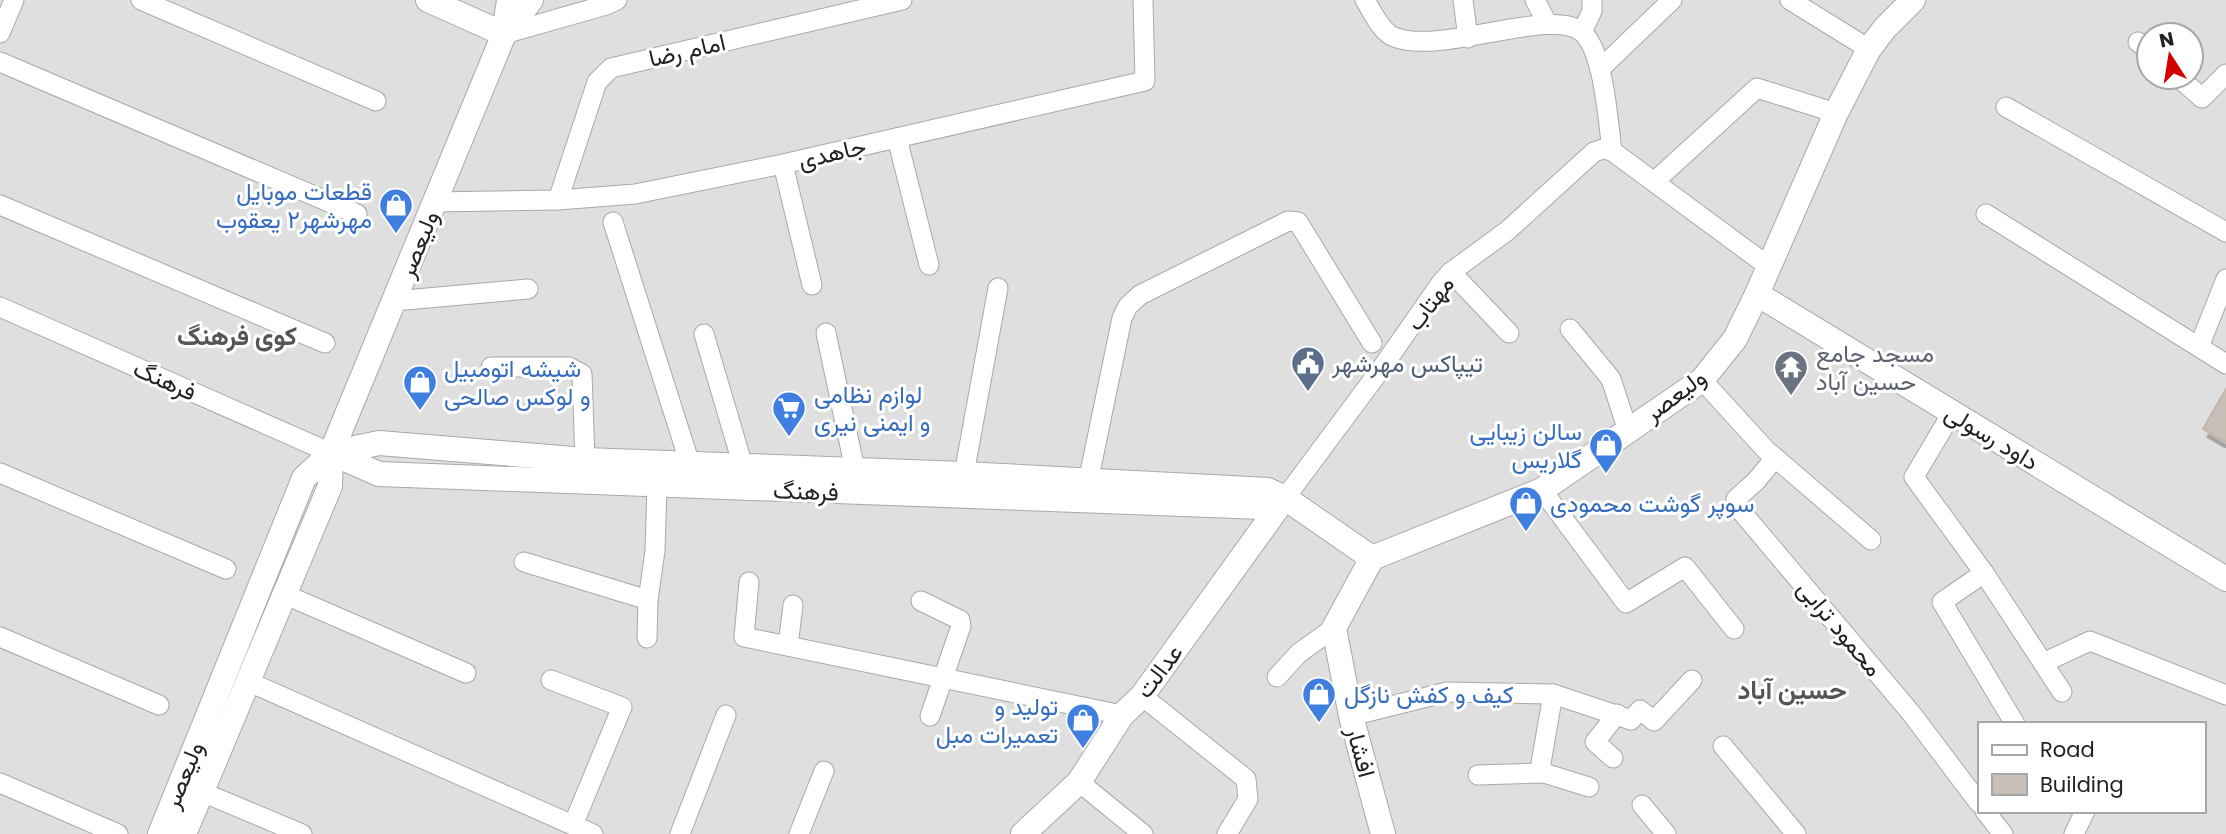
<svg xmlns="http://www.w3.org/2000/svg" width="2226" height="834" font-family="Poppins,Vazirmatn,sans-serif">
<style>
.residential{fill:#e0dfdf;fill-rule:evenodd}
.building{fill:#c7bfb8;stroke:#c4b6ab;stroke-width:2;filter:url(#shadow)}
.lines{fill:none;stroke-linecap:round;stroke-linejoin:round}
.minor-casing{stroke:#a9a9a9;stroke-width:21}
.tertiary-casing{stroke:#a9a9a9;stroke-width:26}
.minor{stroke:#fff;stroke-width:19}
.tertiary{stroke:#fff;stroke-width:24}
.labels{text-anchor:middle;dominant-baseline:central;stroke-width:6;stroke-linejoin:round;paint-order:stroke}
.street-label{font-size:24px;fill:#222;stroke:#fff}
.shop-label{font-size:24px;fill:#366cbe;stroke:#fff;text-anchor:start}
.worship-label{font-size:24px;fill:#5b616d;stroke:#fff;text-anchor:start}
.service-label{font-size:24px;fill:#4e5e75;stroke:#fff;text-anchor:start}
.neighbourhood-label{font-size:26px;font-weight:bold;fill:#555;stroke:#fff}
</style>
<defs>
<filter id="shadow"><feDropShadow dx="4.5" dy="8" stdDeviation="0" flood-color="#0004"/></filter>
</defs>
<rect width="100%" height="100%" fill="#f2efe9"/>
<!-- residential -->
<path class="residential" d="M 0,0 L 2226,0 L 2226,834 L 0,834 ZM 2149,35 L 2191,35 L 2191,77 L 2149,77 ZM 1979,724 L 2203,724 L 2203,811 L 1979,811 Z"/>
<!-- building -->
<path class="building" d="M 2226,389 L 2226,440 L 2225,442 L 2203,429 Z"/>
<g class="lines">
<!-- minor casing -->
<g class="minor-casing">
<g id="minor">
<path d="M 141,0 L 376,101"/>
<path d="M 1365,0 C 1372,11 1381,32 1394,37 C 1441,56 1554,5 1583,33 C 1604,53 1608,121 1612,151"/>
<path d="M 1463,0 L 1468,38"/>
<path d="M 1535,0 L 1547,23"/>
<path d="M 1790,0 L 1869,49"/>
<path d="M 1582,32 L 1592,11 L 1592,0"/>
<path d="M 0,33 L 14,0"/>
<path d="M 504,34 L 606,5 L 617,0"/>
<path d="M 2138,42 L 2149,51"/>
<path d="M 0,62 L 357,214"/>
<path d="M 1600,69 L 1672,0"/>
<path d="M 2178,77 L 2202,98 L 2226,74"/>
<path d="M 2006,107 L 2226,232"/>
<path d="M 897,138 L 929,265"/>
<path d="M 783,164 L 812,285"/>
<path d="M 1655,181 L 1757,88 L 1836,113"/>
<path d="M 558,200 L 597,82 L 611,68 L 902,0"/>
<path d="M 434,202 L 558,200 L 635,194 L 783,164 L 1145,81 L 1143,0"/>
<path d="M 0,205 L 325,343"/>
<path d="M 1986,214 L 2226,364"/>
<path d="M 613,222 L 690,464"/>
<path d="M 1451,272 L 1509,333"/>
<path d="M 394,301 L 528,289"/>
<path d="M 0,307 L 331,453"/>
<path d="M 1570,329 L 1611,379 L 1628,431"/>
<path d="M 826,333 L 855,470"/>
<path d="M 704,334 L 743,466"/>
<path d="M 2199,347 L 2226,279"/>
<path d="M 491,367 L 569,367 L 582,374 L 585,460"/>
<path d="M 1702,380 L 1766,450 L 1871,540"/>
<path d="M 1952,413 L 1914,477 L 1984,573 L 2062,692"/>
<path d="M 1775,458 L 1756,481 L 1736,499 L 1740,510 L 1911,713 L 1979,803"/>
<path d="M 0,473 L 226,569"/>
<path d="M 964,474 L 998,288"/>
<path d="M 1088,482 L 1122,318 L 1128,306 L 1140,295 L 1288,221 L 1298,222 L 1372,343"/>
<path d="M 1542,490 L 1626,603 L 1685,567 L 1734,629"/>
<path d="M 1285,498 L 1381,369 L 1441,283 L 1451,272 L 1507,231 L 1594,152 L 1603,149 L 1612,151 L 1768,266"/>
<path d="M 524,562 L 648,600 L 655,551 L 657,486"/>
<path d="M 1984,573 L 1942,602 L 2015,724"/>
<path d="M 749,582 L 744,637 L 1122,715"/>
<path d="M 286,595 L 466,673"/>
<path d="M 921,601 L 960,620 L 961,626 L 930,716"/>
<path d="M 0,637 L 159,705"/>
<path d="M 647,638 L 648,600"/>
<path d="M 788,646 L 793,605"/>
<path d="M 2043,663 L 2090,641 L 2226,695"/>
<path d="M 1277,677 L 1299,653 L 1334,628"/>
<path d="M 551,680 L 622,707 L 573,825"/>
<path d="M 249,682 L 593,834"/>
<path d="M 1553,694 L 1540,769 L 1544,773 L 1589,787"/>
<path d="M 1142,696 L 1246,779 L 1248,799 L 1227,834"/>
<path d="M 1351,716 L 1447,692 L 1553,694 L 1631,720 L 1640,710 L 1654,721 L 1692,680"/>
<path d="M 1723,746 L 1796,834"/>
<path d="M 1613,758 L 1595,742 L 1617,714"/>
<path d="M 1478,775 L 1544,773"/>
<path d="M 1079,782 L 1143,834"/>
<path d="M 0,783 L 118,834"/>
<path d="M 202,792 L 302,834"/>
<path d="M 1642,805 L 1666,834"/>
<path d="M 1985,811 L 2003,834"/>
<path d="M 680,834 L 726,715"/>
<path d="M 799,834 L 824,771"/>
<path d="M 2074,834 L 2085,811"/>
</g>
</g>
<!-- tertiary casing -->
<g class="tertiary-casing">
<g id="tertiary">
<path d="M 428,0 L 504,34"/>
<path d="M 505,33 L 531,0"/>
<path d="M 1757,294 L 2226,579"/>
<path d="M 331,453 L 379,443 L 585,460 L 964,474 L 1268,490 L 1285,498 L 1372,558"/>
<path d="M 331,453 L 379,474 L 1263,507 L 1278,501"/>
<path d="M 160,834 L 304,478 L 331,453"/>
<path d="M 184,834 L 330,486 L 331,453 L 504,34 L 509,0"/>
<path d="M 1023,834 L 1079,782 L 1122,715 L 1142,696 L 1284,499"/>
<path d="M 1383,834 L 1351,716 L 1334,628 L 1372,558 L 1542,490 L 1702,380 L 1735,339 L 1757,294 L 1836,113 L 1869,49 L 1885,28 L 1913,0"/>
</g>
</g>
<!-- minor -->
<use href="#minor" class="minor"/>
<!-- tertiary -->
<use href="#tertiary" class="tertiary"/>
</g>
<!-- icons -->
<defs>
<g id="shop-pin" transform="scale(1.75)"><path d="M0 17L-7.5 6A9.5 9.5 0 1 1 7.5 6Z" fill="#3f7fe0" stroke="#fff"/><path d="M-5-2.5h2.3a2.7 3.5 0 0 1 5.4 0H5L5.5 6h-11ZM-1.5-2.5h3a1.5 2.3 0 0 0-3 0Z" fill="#fff"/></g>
<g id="civic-pin" transform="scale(1.75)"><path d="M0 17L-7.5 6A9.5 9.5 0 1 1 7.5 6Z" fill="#5c6f8a" stroke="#fff"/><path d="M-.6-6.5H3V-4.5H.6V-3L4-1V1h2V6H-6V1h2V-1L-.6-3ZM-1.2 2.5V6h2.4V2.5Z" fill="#fff"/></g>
<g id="temple-pin" transform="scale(1.75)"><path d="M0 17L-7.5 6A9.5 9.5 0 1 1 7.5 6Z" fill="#6b7280" stroke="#fff"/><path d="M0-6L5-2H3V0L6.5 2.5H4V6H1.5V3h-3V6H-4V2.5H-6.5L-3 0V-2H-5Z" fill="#fff"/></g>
<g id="supermarket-pin" transform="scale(1.75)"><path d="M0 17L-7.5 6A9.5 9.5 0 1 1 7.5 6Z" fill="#3f7fe0" stroke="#fff"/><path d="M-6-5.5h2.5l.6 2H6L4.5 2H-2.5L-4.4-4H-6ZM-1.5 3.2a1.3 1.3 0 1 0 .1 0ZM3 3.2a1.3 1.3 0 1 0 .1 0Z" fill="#fff"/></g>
</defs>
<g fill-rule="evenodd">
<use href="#shop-pin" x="396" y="205"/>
<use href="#civic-pin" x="1308" y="363"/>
<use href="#temple-pin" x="1791" y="367"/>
<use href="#shop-pin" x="420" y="382"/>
<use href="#supermarket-pin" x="789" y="408"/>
<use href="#shop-pin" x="1606" y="445"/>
<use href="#shop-pin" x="1526" y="503"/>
<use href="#shop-pin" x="1319" y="694"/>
<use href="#shop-pin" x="1083" y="720"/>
</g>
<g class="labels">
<!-- street labels -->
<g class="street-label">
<text transform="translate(687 50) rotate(-13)">امام رضا</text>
<text transform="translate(832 153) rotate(-13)">جاهدی</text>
<text transform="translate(418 244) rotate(-68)">ولیعصر</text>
<text transform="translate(1430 303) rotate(-53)">مهتاب</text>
<text transform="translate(165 380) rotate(24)">فرهنگ</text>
<text transform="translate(1675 395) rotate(-37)">ولیعصر</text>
<text transform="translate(1992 437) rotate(31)">داود رسولی</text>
<text transform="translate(806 491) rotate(2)">فرهنگ</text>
<text transform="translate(1840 628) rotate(50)">محمود ترابی</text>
<text transform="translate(1159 671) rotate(-53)">عدالت</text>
<text transform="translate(1361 752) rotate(75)">افشار</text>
<text transform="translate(183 775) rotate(-68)">ولیعصر</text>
</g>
<!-- shop labels -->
<g class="shop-label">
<text x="372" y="191" text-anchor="end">قطعات موبایل<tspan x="372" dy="28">مهرشهر۲ یعقوب</tspan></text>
<text x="444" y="368">شیشه اتومبیل<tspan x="444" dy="28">و لوکس صالحی</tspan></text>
<text x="814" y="394">لوازم نظامی<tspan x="814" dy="28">و ایمنی نیری</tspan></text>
<text x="1582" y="431" text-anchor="end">سالن زیبایی<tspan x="1582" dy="28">گلاریس</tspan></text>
<text x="1550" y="503">سوپر گوشت محمودی</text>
<text x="1344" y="694">کیف و کفش نازگل</text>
<text x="1058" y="706" text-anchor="end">تولید و<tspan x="1058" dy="28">تعمیرات مبل</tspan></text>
</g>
<!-- worship labels -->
<g class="worship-label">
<text x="1816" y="353">مسجد جامع<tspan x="1816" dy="28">حسین آباد</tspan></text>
</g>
<!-- service labels -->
<g class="service-label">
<text x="1332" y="363">تیپاکس مهرشهر</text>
</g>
<!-- neighbourhood labels -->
<g class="neighbourhood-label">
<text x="237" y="336">کوی فرهنگ</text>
<text x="1792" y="690">حسین آباد</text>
</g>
</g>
<!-- legend -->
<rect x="1978" y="722" width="228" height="91" fill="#ffffff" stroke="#a7a7a7" stroke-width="2"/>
<rect x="1992" y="745" width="35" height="10" fill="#ffffff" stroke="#a7a7a7" stroke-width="2"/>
<text x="2040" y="757" font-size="21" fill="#222222">Road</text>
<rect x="1992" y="774" width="35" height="21" fill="#c7bfb8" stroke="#a7a7a7" stroke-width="2"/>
<text x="2040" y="792" font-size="21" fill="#222222">Building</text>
<!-- north arrow -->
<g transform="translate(2170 56) rotate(348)"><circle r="33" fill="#ffffff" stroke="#a7a7a7" stroke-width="2"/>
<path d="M0-5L12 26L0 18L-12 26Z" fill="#d40000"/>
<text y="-10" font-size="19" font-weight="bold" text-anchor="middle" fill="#222222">N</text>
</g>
</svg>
